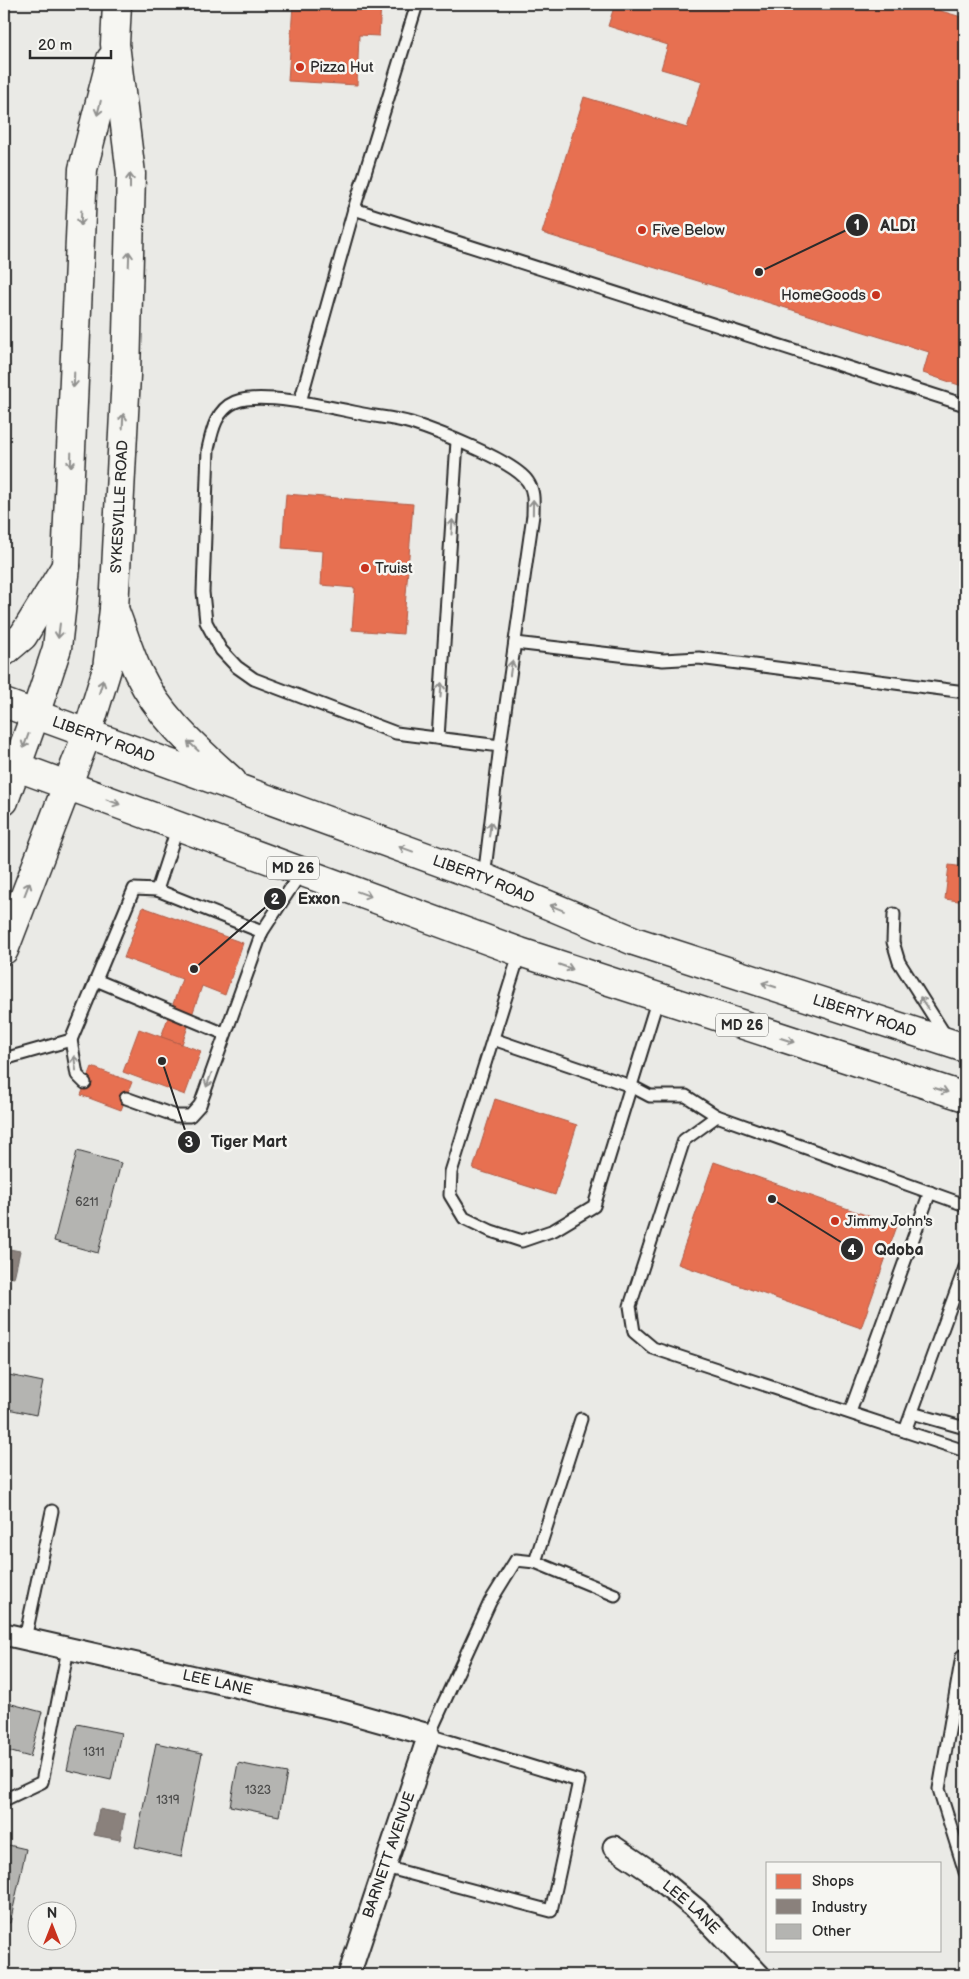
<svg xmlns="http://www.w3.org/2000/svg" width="969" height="1979" font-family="'Balsamiq Sans',sans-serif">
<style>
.shops{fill:#e76f51;stroke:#af5b46}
.industry{fill:#8a817c;stroke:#6e6764}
.building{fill:#b4b4b1;stroke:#2b2b2b}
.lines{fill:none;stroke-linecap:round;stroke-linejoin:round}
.service-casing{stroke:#2b2b2b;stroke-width:15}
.minor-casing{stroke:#2b2b2b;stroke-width:25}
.secondary-casing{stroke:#2b2b2b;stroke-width:31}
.primary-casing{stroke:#2b2b2b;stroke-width:31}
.service{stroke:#f6f6f2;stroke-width:11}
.minor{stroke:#f6f6f2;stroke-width:21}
.secondary{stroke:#f6f6f2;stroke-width:28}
.primary{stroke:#f6f6f2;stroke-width:28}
.oneway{stroke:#90908e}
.poi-dot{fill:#c8321e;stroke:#f6f6f2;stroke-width:2}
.labels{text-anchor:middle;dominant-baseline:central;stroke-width:5;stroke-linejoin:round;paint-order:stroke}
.number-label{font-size:12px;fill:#4d4d4c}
.shield{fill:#f6f6f2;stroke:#686867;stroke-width:1}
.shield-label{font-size:14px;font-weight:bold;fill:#2b2b2b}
.poi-label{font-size:15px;fill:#2b2b2b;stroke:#f6f6f2;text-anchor:start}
.street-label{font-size:15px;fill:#2b2b2b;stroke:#f6f6f2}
.leader{fill:none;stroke:#2b2b2b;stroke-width:2}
.callout-dot{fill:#2b2b2b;stroke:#f6f6f2;stroke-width:2}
.mark-label{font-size:15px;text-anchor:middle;font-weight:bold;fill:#fff}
.callout-label{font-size:16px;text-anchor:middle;font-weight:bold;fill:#2b2b2b;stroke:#f6f6f2;stroke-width:5;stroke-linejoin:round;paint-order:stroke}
</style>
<rect width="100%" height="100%" fill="#eaeae6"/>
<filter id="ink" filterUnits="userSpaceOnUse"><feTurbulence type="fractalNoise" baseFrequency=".02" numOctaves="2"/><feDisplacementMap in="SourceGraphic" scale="10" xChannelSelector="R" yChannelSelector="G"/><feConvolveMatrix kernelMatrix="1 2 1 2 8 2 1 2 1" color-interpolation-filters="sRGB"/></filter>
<g filter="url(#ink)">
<!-- shops -->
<g class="shops">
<path d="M 293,4 L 381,4 L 379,36 L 359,35 L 357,85 L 288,81 Z"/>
<path d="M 615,4 L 917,4 L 965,18 L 965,387 L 923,373 L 929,352 L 542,233 L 584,97 L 687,128 L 702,81 L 661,69 L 668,45 L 608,26 Z"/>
<path d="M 286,494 L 413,504 L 403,634 L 352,630 L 355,588 L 321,585 L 323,551 L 282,548 Z"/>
<path d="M 949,865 L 965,867 L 965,902 L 945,899 Z"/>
<path d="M 143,907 L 243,943 L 225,995 L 202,986 L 182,1044 L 161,1037 L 182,979 L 124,958 Z"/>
<path d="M 139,1029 L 201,1051 L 185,1095 L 123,1072 Z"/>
<path d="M 92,1067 L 132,1082 L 121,1110 L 81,1095 Z"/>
<path d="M 495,1099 L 577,1125 L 555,1195 L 473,1169 Z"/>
<path d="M 714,1162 L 897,1226 L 861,1328 L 678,1264 Z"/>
</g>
<!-- industry -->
<g class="industry">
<path d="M 4,1248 L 20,1251 L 14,1278 L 4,1276 Z"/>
<path d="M 99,1809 L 125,1814 L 120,1840 L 94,1835 Z"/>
</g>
<!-- building -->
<g class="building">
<path d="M 77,1151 L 121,1163 L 98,1253 L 54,1241 Z"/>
<path d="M 4,1374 L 43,1382 L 36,1415 L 8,1409 L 4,1423 Z"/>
<path d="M 4,1702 L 42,1712 L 30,1757 L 4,1750 Z"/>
<path d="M 77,1724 L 121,1733 L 111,1780 L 67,1770 Z"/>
<path d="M 156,1743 L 202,1753 L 181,1857 L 135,1847 Z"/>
<path d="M 238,1763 L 287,1773 L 279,1816 L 230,1806 Z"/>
<path d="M 4,1844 L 26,1849 L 10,1923 L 4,1922 Z"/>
</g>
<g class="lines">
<!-- service casing -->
<g class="service-casing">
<g id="service">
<path d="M 354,209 L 965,405"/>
<path d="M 300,402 L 354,209 L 417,4"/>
<path d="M 515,643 L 663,660 L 699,658 L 965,692"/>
<path d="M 438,738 L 457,441"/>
<path d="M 178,826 L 157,890 L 262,932"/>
<path d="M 484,878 L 500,746 L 533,515 C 533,504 535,492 528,482 C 515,461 436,431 411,423 C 395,418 378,417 363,414 C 334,408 261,391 235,402 C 216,410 212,431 208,449 L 203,592 L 206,622 L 221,650 L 237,667 L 254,679 L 396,733 L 500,746"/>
<path d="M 894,914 L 893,942 L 899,962 L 947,1038"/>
<path d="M 520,952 L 451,1172 L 450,1195 L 464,1218 L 491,1231 L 522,1241 L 554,1230 L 594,1206 L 658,998"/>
<path d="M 96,980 L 225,1034"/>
<path d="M 493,1039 L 631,1086 L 650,1096 L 686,1096 L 717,1116 L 965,1205"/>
<path d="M 71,1040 L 77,1075 L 85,1083"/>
<path d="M 4,1059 L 71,1040 L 134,889 L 157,890"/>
<path d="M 126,1098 L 176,1116 L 190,1116 L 200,1105 L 262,932 L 302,871"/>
<path d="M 717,1116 L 684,1140 L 630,1306 L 634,1332 L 653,1348 L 965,1451"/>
<path d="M 850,1412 L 930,1192"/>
<path d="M 912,1413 L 965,1428"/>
<path d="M 905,1431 L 965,1267"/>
<path d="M 535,1562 L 581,1419"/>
<path d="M 25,1639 L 52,1511"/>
<path d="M 965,1655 L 962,1656 L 939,1789 L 965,1872"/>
<path d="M 4,1800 L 42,1782 L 68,1649"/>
<path d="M 385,1867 L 551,1911 L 579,1781 L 429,1735 L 490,1602 L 516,1560 L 535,1562 L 615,1595"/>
</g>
</g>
<!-- minor casing -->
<g class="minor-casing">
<g id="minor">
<path id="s1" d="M 4,1634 L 336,1709 L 429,1735 L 349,1975"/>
<path id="s2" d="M 614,1847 L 651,1872 L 697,1910 L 759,1975"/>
</g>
</g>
<!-- secondary casing -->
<g class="secondary-casing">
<g id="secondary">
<path d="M 35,715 L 57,648 L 66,566 L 83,169 L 111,59"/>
<path id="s3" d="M 87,734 L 107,669 L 114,609 L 126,375 L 131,174 L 115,44 L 117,4"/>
</g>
</g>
<!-- primary casing -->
<g class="primary-casing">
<g id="primary">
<path d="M 114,609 C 123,631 129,654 139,674 C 160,718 197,749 232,781"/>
<path d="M 4,652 L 23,636 L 66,566"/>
<path id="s4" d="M 4,703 L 484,878 L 634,941 L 965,1048"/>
<path d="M 4,762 L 520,952 L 965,1097"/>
<path d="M 4,801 L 35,715"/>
<path d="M 4,950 L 87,734"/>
</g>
</g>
<!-- service -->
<use href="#service" class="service"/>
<!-- minor -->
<use href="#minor" class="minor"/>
<!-- secondary -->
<use href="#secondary" class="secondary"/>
<!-- primary -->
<use href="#primary" class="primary"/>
</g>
<!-- one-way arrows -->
<defs><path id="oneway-shaft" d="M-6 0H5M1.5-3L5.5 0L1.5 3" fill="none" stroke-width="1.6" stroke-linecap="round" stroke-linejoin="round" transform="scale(1.25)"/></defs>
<g class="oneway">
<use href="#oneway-shaft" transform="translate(99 108) rotate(104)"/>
<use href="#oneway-shaft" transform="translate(130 181) rotate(-90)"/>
<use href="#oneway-shaft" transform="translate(81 218) rotate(93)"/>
<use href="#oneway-shaft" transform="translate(129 259) rotate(-88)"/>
<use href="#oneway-shaft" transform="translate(74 380) rotate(92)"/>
<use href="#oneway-shaft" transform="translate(123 421) rotate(-87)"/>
<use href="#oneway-shaft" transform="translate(71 460) rotate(92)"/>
<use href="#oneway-shaft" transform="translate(533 507) rotate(-89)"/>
<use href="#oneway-shaft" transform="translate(452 527) rotate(-86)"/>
<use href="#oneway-shaft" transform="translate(59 631) rotate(97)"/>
<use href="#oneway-shaft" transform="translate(511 668) rotate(-82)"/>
<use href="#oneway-shaft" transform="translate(101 687) rotate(-73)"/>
<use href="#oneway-shaft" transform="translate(441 690) rotate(-86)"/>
<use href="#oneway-shaft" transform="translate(26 741) rotate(110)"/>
<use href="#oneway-shaft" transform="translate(193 746) rotate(-138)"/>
<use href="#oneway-shaft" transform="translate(113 802) rotate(20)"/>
<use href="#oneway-shaft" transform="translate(490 829) rotate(-83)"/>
<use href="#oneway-shaft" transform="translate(406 849) rotate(-160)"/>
<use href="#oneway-shaft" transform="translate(27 889) rotate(-69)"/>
<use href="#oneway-shaft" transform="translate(364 894) rotate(20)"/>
<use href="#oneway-shaft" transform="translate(557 908) rotate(-157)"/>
<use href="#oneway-shaft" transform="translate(566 967) rotate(19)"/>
<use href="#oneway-shaft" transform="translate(769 985) rotate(-162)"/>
<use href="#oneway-shaft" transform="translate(924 1003) rotate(-124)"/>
<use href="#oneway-shaft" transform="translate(787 1040) rotate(18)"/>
<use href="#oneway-shaft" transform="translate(75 1063) rotate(-98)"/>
<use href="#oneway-shaft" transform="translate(209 1080) rotate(110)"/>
<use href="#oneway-shaft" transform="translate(941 1090) rotate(18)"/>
</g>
</g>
<!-- markers -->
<g class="poi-dot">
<circle cx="300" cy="67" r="5"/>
<circle cx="642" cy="230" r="5"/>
<circle cx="876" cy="295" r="5"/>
<circle cx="365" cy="568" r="5"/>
<circle cx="835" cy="1221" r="5"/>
</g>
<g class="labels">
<!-- number labels -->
<g class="number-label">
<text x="87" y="1202">6211</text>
<text x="94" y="1752">1311</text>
<text x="258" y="1790">1323</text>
<text x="168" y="1800">1319</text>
</g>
<!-- shield labels -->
<g class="shield">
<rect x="267" y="856.5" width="52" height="23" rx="4"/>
<rect x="716" y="1013.5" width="52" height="23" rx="4"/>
</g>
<g class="shield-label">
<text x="293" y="868">MD 26</text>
<text x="742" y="1025">MD 26</text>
</g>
<!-- poi labels -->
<g class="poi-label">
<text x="310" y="67">Pizza Hut</text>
<text x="652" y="230">Five Below</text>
<text x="866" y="295" text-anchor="end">HomeGoods</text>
<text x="375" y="568">Truist</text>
<text x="845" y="1221">Jimmy John's</text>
</g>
<!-- street labels -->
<g class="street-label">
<text stroke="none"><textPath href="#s3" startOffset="231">SYKESVILLE ROAD</textPath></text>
<text stroke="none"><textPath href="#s4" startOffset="106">LIBERTY ROAD</textPath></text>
<text stroke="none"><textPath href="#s4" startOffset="511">LIBERTY ROAD</textPath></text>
<text stroke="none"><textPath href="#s4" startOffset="916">LIBERTY ROAD</textPath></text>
<text stroke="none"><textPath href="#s1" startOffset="219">LEE LANE</textPath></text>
<text transform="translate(389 1855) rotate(-71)">BARNETT AVENUE</text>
<text stroke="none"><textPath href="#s2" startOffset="98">LEE LANE</textPath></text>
</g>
</g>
<!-- callouts -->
<path class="leader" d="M759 272L857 225M194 969L275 899M162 1061L189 1142M772 1199L852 1249"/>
<g class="callout-dot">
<circle cx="759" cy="272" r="5"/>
<circle cx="194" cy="969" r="5"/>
<circle cx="162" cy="1061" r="5"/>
<circle cx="772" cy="1199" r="5"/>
<circle cx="857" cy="225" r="12"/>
<circle cx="275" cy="899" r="12"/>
<circle cx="189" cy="1142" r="12"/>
<circle cx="852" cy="1249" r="12"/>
</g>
<g class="mark-label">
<text x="857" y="230">1</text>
<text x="275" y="904">2</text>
<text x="189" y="1147">3</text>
<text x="852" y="1255">4</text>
</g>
<g class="callout-label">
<text x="898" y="231">ALDI</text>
<text x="319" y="904">Exxon</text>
<text x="249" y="1147">Tiger Mart</text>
<text x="899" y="1255">Qdoba</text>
</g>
<!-- margin -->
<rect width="969" height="1979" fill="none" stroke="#f6f6f2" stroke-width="20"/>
<rect x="10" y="10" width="949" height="1959" fill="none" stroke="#2b2b2b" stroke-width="2" filter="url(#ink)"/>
<!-- legend -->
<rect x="766" y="1862" width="175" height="90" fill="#f6f6f2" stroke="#a5a5a2"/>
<rect x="776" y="1874" width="25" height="15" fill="#e76f51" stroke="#a5a5a2"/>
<text x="812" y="1886" font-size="15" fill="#2b2b2b">Shops</text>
<rect x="776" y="1899" width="25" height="15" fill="#8a817c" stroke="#a5a5a2"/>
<text x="812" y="1912" font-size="15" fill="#2b2b2b">Industry</text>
<rect x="776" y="1924" width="25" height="15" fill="#b4b4b1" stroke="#a5a5a2"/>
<text x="812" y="1936" font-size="15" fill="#2b2b2b">Other</text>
<!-- north arrow -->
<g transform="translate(52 1926)"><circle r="24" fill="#f6f6f2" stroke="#a5a5a2"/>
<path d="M0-4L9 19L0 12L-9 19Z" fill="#c8321e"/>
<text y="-8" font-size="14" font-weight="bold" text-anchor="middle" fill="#2b2b2b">N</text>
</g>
<!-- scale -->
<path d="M30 50v8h81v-8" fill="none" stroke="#2b2b2b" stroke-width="2.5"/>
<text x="38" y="50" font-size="15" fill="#2b2b2b" stroke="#f6f6f2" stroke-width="4" paint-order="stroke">20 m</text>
</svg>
